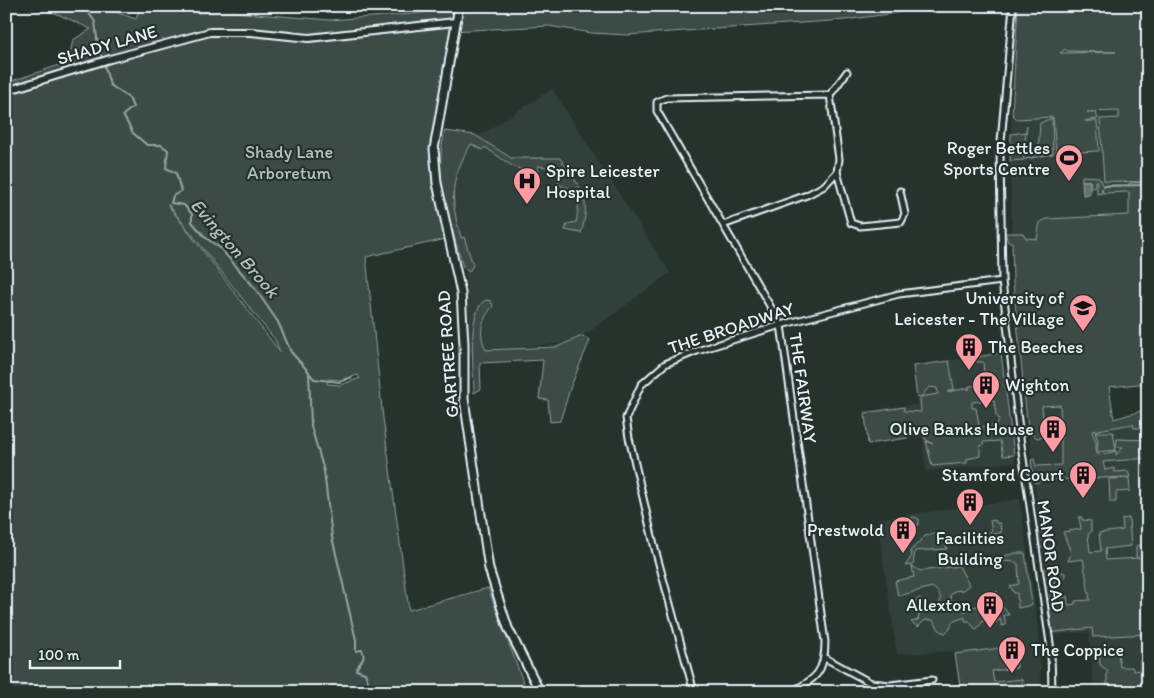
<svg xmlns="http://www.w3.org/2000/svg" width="1154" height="698" font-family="Itim,sans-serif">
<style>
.built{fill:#333f3a}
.green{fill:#3e4b47;stroke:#939ea0;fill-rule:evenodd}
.water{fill:#636f6d;stroke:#98a3a5}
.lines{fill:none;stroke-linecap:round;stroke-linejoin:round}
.stream{stroke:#98a3a5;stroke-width:2}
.minor-casing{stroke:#e8f1f8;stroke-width:9}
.tertiary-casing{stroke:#e8f1f8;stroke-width:10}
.secondary-casing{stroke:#e8f1f8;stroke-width:11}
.minor{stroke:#26332d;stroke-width:5}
.tertiary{stroke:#26332d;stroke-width:6}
.secondary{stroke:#26332d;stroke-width:7}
.labels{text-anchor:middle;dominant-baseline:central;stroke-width:4.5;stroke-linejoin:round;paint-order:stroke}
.street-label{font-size:18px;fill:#e8f1f8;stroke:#26332d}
.poi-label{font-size:18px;fill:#e8f1f8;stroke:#26332d;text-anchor:end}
.park-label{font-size:18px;fill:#b5bfc3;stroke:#26332d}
.water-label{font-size:19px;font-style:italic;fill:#b3bdc0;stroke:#26332d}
</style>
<rect width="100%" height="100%" fill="#26332d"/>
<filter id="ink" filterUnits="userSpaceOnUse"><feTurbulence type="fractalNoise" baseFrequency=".02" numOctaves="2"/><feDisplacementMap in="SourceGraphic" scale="10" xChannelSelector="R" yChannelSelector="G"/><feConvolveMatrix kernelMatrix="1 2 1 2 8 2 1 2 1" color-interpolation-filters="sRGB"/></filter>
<g filter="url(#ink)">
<!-- built -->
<g class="built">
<path d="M 1018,6 L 1148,6 L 1148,383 L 1109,387 L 1114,419 L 1148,409 L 1148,692 L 1094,692 L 1089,632 L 1054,635 L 1038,519 L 1013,282 L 1010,150 Z"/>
<path d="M 552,89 L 670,273 L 575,342 L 470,352 L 465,261 L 453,223 L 445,158 Z"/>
<path d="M 1001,353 L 1015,462 L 926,471 L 922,437 L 868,444 L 864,411 L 917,404 L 913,366 Z"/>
<path d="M 1020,499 L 1040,645 L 1041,692 L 961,692 L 954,651 L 897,654 L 877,519 Z"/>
</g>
<!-- green -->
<g class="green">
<path d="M 19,6 L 97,6 L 136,19 L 140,6 L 184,6 L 196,13 L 232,12 L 330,20 L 425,13 L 428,6 L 583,6 L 618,12 L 697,6 L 947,6 L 845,20 L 627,35 L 591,33 L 549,26 L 452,31 L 430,151 L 432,185 L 446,239 L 366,257 L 383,418 L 409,610 L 488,588 L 527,692 L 6,692 L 6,596 L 10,594 L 6,588 L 6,83 L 68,62 L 73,40 L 91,29 L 55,13 ZM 168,204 L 275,340 L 280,352 L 168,205 ZM 358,375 L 360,378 L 340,385 L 327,384 L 329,379 L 340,380 Z"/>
<path d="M 1018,6 L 1148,6 L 1148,383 L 1109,387 L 1114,419 L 1148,409 L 1148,428 L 1134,428 L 1133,424 L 1092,431 L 1096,442 L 1096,453 L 1099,455 L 1116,451 L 1116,455 L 1123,447 L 1116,447 L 1117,439 L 1148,440 L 1148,458 L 1103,462 L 1105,470 L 1114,468 L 1115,472 L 1128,471 L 1130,477 L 1046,480 L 1034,483 L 1031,460 L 1034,459 L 1036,466 L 1061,465 L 1061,435 L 1037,438 L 1028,431 L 1013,282 L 1012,242 L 1008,242 L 1005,233 L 1023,233 L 1026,238 L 1037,239 L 1040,222 L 1047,219 L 1129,215 L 1129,192 L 1103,193 L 1102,188 L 1102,193 L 1097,194 L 1097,181 L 1095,181 L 1095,187 L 1090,188 L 1090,181 L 1082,181 L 1082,176 L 1099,177 L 1102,185 L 1129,185 L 1129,183 L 1147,182 L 1104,181 L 1100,119 L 1119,118 L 1119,111 L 1087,112 L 1096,113 L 1098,119 L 1085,121 L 1097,121 L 1099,151 L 1056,153 L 1053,117 L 1017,119 L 1012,114 ZM 1065,49 L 1067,51 L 1116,52 L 1060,53 ZM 1060,405 L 1061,427 L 1061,430 L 1059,417 L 1054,417 L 1054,423 L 1049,424 L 1048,417 L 1043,417 L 1042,406 Z"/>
<path d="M 1052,118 L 1053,154 L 1025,159 L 1033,158 L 1033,153 L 1038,153 L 1040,123 Z"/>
<path d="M 1027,125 L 1025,141 L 1022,144 L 1024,160 L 1010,161 L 1011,134 L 1026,132 Z"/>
<path d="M 445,131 L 475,135 L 511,158 L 560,158 C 579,187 593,197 581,233 L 565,230 L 567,224 L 576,222 C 578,212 580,201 576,191 L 559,185 L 557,168 L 538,166 L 537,176 L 512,166 L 485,147 L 482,150 L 471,144 C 449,181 450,197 461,238 L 464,237 L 473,265 L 469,272 L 463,267 C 451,224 432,176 445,131 Z"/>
<path d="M 486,300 L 491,301 L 493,306 C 481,320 478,333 486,350 L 557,347 L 582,336 L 590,340 L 571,386 L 560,421 L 550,422 L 548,400 L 539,399 L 543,360 L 480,363 L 481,389 L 474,393 C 474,372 466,310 486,300 Z"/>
<path d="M 1001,353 L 1014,455 L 1003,456 L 1000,441 L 983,442 L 983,445 L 980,446 L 980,456 L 967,459 L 967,463 L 932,466 L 926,441 L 933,444 L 925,439 L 922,428 L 917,432 L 907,432 L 907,438 L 868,444 L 865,413 L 904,407 L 904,411 L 921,412 L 920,397 L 917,398 L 913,366 L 949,361 L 954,389 L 947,392 L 968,388 L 969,390 L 969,386 L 985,385 L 983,362 L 977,362 L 976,357 ZM 929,387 L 937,388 L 938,394 L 921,397 ZM 994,400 L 996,415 L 999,419 L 997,425 L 981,427 L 980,430 L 976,408 L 972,408 L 972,402 Z"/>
<path d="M 1095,432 L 1113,432 L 1116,450 L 1097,452 L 1098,441 Z"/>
<path d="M 1129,478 L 1130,491 L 1116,492 L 1116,502 L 1110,502 L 1109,479 Z"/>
<path d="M 914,517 L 919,519 L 919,525 L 897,525 Z"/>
<path d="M 1079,517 L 1082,517 L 1082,520 L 1091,521 L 1091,532 L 1088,534 L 1090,552 L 1101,551 L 1099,533 L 1123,530 L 1122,519 L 1129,518 L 1131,546 L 1105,549 L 1106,560 L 1139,558 L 1136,557 L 1136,546 L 1141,545 L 1143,558 L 1148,558 L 1148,634 L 1093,637 L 1092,628 L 1048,633 L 1045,608 L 1067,596 L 1068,605 L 1075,604 L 1075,601 L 1090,600 L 1083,559 L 1068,561 L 1071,553 L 1063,532 L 1081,529 Z"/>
<path d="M 995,520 L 996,523 L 1000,523 L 1001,533 L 988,534 L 992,530 L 990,521 Z"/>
<path d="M 1041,527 L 1045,546 L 1037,550 L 1035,530 Z"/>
<path d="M 943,532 L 947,549 L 915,551 L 913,565 L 905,566 L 912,556 L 910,551 L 925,536 Z"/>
<path d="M 1016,553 L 1025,553 L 1032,605 L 1018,608 L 1017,593 L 1014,593 L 1010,586 L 1019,584 L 1018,564 L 1015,562 L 1003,561 L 1004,556 Z"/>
<path d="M 912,566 L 920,571 L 959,566 L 969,585 L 963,590 L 954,591 L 950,596 L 952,603 L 964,609 L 965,612 L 969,608 L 981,605 L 997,591 L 997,604 L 1004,608 L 1009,615 L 1004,615 L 1006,625 L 1002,626 L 1000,619 L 996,623 L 991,619 L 984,620 L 976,630 L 969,621 L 965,621 L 965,617 L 952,622 L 950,629 L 945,633 L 940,631 L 933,620 L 925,620 L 918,627 L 911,622 L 918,620 L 919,615 L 922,614 L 922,608 L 919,607 L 915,601 L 920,598 L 924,605 L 933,609 L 939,606 C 942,597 940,593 932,587 L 898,596 L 895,581 L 914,577 Z"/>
<path d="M 1049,568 L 1065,573 L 1065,578 L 1054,581 L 1054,590 L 1058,589 L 1060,592 L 1053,598 L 1044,600 L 1039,569 Z"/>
<path d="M 1016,646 L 1017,668 L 992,671 L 994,682 L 1022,679 L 1022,686 L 1013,687 L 1013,692 L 961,692 L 955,654 Z"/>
<path d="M 1099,652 L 1118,653 L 1120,667 L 1132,667 L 1134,671 L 1140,670 L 1140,660 L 1148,660 L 1148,692 L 1107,692 L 1107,670 L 1100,665 Z"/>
</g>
<!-- water -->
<path class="water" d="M 1082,181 L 1090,181 L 1090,194 L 1083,195 Z"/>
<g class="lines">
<!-- stream -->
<g class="stream">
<path d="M 84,6 L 95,22 L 98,46 L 102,59"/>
<path d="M 104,64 L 110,85 L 129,98 L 133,107 L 123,115 L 133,133 L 147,145 L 161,145 L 168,150 L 166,168 L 176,173 L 181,191 L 173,196 L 171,203 L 184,205 L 192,214 L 192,222 L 206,238 L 220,248 L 254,287 L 278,322 L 291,352 L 309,372 L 311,426 L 324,471 L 332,537 L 356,640 L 356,651 L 362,650 C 367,659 359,662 356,670 L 365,673 L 372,692"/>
<path d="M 1104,186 L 1146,185"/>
<path d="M 309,373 L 314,379 L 339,382 L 352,377"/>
</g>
<!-- minor casing -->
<g class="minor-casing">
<g id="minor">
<path d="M 1013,6 L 1000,153 L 1002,281 L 1020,438 L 1051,650 L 1052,692"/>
<path d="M 830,95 L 847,72"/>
<path d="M 837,172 L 851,223 L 860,226 L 901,222 L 905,214 L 900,191"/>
<path d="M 723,225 L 807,195 L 824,186 L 837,172 L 839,159 L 830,95 L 666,98 L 657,102 L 657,111 L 781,325 L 825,642 C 825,672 816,679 791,692"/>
<path d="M 825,658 L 871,683 L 890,685 L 932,680"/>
<path d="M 694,692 L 655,549 L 629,438 L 626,418 L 641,385 L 665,364 L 697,351 L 781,325 L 899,294 L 1002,281"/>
</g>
</g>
<!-- tertiary casing -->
<g class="tertiary-casing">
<path id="tertiary" d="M 6,91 L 110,59 L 210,32 L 251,32 L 309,38 L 455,22"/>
</g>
<!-- secondary casing -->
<g class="secondary-casing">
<path id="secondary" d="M 459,6 L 434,149 L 437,183 L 461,293 L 464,344 L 464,399 L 489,569 L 508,628 L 540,692"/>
</g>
<!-- minor -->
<use href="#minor" class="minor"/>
<!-- tertiary -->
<use href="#tertiary" class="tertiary"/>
<!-- secondary -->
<use href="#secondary" class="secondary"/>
</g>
</g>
<!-- icons -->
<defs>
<g id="stadium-pin" transform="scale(1.4375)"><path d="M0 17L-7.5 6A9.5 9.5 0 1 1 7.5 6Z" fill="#ff9aa2" stroke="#26332d"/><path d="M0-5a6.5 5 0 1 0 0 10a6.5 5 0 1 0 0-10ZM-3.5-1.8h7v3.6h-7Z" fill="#111"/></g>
<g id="hospital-pin" transform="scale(1.4375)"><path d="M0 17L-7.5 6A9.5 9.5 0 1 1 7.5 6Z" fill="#ff9aa2" stroke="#26332d"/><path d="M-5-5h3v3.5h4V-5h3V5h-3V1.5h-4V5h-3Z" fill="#111"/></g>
<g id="university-pin" transform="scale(1.4375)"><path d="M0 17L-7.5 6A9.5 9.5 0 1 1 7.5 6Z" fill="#ff9aa2" stroke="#26332d"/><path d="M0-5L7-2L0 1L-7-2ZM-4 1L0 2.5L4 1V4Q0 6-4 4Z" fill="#111"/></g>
<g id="building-pin" transform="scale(1.4375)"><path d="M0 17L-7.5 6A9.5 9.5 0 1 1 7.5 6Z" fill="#ff9aa2" stroke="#26332d"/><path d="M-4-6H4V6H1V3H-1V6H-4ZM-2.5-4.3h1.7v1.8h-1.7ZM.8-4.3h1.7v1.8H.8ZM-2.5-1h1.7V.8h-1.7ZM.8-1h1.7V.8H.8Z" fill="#111"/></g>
</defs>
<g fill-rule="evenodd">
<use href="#stadium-pin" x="1069" y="158"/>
<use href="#hospital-pin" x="527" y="181"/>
<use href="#university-pin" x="1083" y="308"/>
<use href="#building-pin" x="969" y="347"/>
<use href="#building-pin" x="986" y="385"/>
<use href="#building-pin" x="1053" y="429"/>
<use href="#building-pin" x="1083" y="475"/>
<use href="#building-pin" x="970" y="502"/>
<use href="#building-pin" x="903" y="530"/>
<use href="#building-pin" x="990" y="605"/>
<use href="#building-pin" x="1012" y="650"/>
</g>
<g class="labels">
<!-- street labels -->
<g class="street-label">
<text transform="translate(107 45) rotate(-16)">SHADY LANE</text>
<text transform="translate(731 328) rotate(-18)">THE BROADWAY</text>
<text transform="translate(448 354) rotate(-94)">GARTREE ROAD</text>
<text transform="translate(803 388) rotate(82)">THE FAIRWAY</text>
<text transform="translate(1051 556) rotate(82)">MANOR ROAD</text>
</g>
<!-- poi labels -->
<g class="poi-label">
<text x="1050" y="148">Roger Bettles<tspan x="1050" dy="21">Sports Centre</tspan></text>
<text x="546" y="171" text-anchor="start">Spire Leicester<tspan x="546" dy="21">Hospital</tspan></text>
<text x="1064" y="298">University of<tspan x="1064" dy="21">Leicester - The Village</tspan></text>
<text x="988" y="347" text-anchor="start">The Beeches</text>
<text x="1005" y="385" text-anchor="start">Wighton</text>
<text x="1034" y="429">Olive Banks House</text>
<text x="1064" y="475">Stamford Court</text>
<text x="884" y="530">Prestwold</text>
<text x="970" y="538" text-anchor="middle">Facilities<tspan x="970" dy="21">Building</tspan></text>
<text x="971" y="605">Allexton</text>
<text x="1031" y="650" text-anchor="start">The Coppice</text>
</g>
<!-- park labels -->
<g class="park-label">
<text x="289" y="152">Shady Lane<tspan x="289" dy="21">Arboretum</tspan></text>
</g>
<!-- water labels -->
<g class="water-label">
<text transform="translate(235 248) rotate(49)">Evington Brook</text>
</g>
</g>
<!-- margin -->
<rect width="1154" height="698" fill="none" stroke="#26332d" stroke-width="25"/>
<rect x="12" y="12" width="1129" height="673" fill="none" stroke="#e8f1f8" stroke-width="2" filter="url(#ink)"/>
<!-- scale -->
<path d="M30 660v8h90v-8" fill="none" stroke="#e8f1f8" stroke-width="2.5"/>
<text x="38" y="660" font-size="15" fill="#e8f1f8" stroke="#26332d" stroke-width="4" paint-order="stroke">100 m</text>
</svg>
